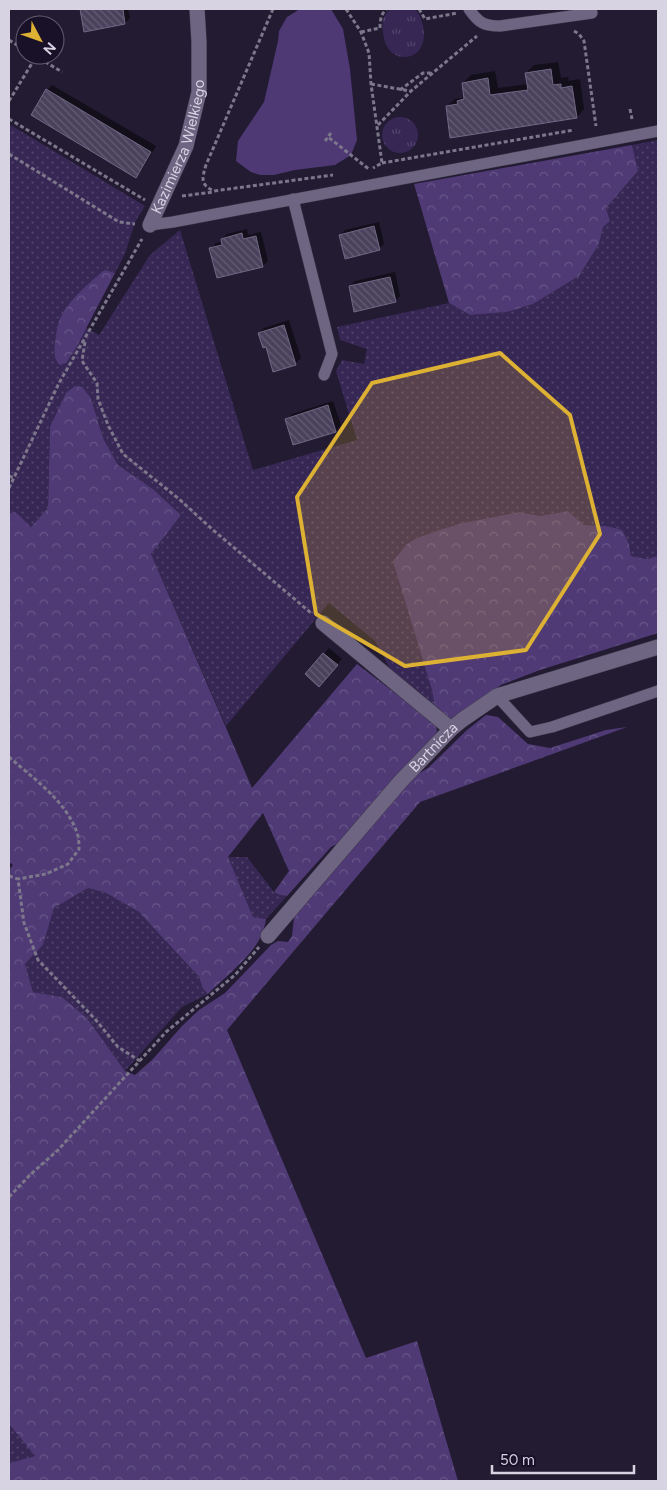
<svg xmlns="http://www.w3.org/2000/svg" width="667" height="1490" font-family="Figtree,sans-serif">
<style>
.grass{fill:url(#grass-dots)}
.forest{fill:url(#forest-crowns)}
.park{fill:url(#park-tufts)}
.water{fill:#4e3974}
.shadow{fill:#0007}
.building{fill:url(#building-back-hatch);stroke:#716985}
.lines{fill:none;stroke-linecap:round;stroke-linejoin:round}
.lane-casing{stroke:#3d3649;stroke-width:12}
.street-casing{stroke:#3d3649;stroke-width:16}
.path{stroke:#7c778a;stroke-width:3;stroke-dasharray:4 2.5;stroke-linecap:butt}
.lane{stroke:#6e6582;stroke-width:11}
.street{stroke:#6e6582;stroke-width:15}
.marked{fill:#ddb133;fill-opacity:0.2;stroke:#ddb133;stroke-width:4;stroke-linejoin:round}
.labels{text-anchor:middle;dominant-baseline:central;stroke-width:5;stroke-linejoin:round;paint-order:stroke}
.street-label{font-size:15px;fill:#d7d3e3;stroke:#191128}
</style>
<defs>
<pattern id="grass-dots" width="8" height="8" patternUnits="userSpaceOnUse" patternTransform="scale(1.25)"><rect width="8" height="8" fill="#372755"/><path d="M2 2h.1M6 6h.1" fill="none" stroke="#53456d" stroke-width="1.8" stroke-linecap="round"/></pattern>
<pattern id="forest-crowns" width="20" height="18" patternUnits="userSpaceOnUse" patternTransform="scale(1.25)"><rect width="20" height="18" fill="#4f3a75"/><path d="M2 6a3 3 0 1 1 6 0M12 15a3 3 0 1 1 6 0" fill="none" stroke="#685688"/></pattern>
<pattern id="park-tufts" width="24" height="20" patternUnits="userSpaceOnUse" patternTransform="scale(1.25)"><rect width="24" height="20" fill="#372755"/><path d="M3 7l-1-3M5 7V3M7 7l1-3M15 17l-1-3M17 17v-4M19 17l1-3" fill="none" stroke="#53456d"/></pattern>
<pattern id="building-back-hatch" width="6" height="6" patternUnits="userSpaceOnUse" patternTransform="scale(1.25)"><rect width="6" height="6" fill="#4a425c"/><path d="M-1 5l2 2M0 0l6 6M5-1l2 2" fill="none" stroke="#635c73"/></pattern>
</defs>
<rect width="100%" height="100%" fill="#221b32"/>
<!-- grass -->
<g class="grass">
<path d="M 9,124 L 145,206 L 135,222 L 125,254 L 115,273 L 105,270 L 56,335 L 54,355 L 57,362 L 77,346 L 86,328 L 99,335 L 150,255 L 180,230 L 253,470 L 357,440 L 336,371 L 342,360 L 364,364 L 367,349 L 340,340 L 337,327 L 449,303 L 470,315 L 507,312 L 533,304 L 579,276 L 599,244 L 603,227 L 610,221 L 606,208 L 638,171 L 632,145 L 658,140 L 658,556 L 647,559 L 631,556 L 629,544 L 606,526 L 584,525 L 568,511 L 540,516 L 519,512 L 462,523 L 436,531 L 417,538 L 432,690 L 435,708 L 395,678 L 375,641 L 329,603 L 226,726 L 151,554 L 181,515 L 153,489 L 118,465 L 104,440 L 98,420 L 50,427 L 48,508 L 31,527 L 19,515 L 13,511 L 9,515 Z"/>
<path d="M 228,857 L 247,857 L 274,892 L 280,895 L 287,896 L 266,919 L 253,917 Z"/>
<path d="M 88,888 L 106,893 L 139,912 L 199,977 L 203,989 L 208,994 L 182,1007 L 125,1071 L 87,1018 L 62,997 L 33,992 L 25,964 L 43,945 L 54,908 Z"/>
<path d="M 9,1424 L 35,1456 L 9,1463 Z"/>
</g>
<!-- forest -->
<g class="forest">
<path d="M 632,145 L 638,171 L 606,208 L 610,221 L 603,227 L 599,244 L 579,276 L 533,304 L 507,312 L 470,315 L 449,303 L 414,184 Z"/>
<path d="M 105,270 L 115,273 L 77,346 L 66,363 L 60,365 C 53,359 54,352 55,343 C 56,334 58,320 63,313 C 74,296 89,282 105,270 Z"/>
<path d="M 75,386 L 82,387 L 90,397 L 104,440 L 118,465 L 153,489 L 181,515 L 151,554 L 252,788 L 357,664 L 436,724 L 437,731 L 433,740 L 345,840 L 331,847 L 287,896 L 280,895 L 274,892 L 289,871 L 263,813 L 228,857 L 253,917 L 266,919 C 265,926 263,932 260,938 C 251,957 223,979 208,994 L 203,989 L 199,977 L 139,912 L 106,893 L 88,888 L 54,908 L 43,945 L 25,964 L 33,992 L 62,997 L 87,1018 L 125,1071 L 135,1075 L 153,1059 L 182,1026 L 199,1010 L 225,993 L 271,945 L 278,941 L 288,942 L 292,936 L 294,917 L 397,792 L 413,777 L 428,768 L 467,730 L 486,715 L 498,717 L 528,744 L 550,748 L 606,730 L 627,727 L 420,802 L 227,1030 L 366,1358 L 417,1341 L 458,1481 L 9,1481 L 9,1463 L 35,1456 L 9,1424 L 9,870 L 13,865 L 9,862 L 9,515 L 13,511 L 19,515 L 31,527 L 48,508 L 50,427 L 66,393 Z"/>
<path d="M 568,511 L 584,525 L 606,526 L 622,530 L 629,544 L 631,556 L 647,559 L 658,556 L 658,633 L 540,670 L 501,685 L 459,716 L 450,719 L 435,708 L 432,690 L 393,561 L 407,544 L 417,538 L 436,531 L 462,523 L 519,512 L 540,516 Z"/>
</g>
<!-- park -->
<g class="park">
<path d="M 390,9 L 415,9 C 420,14 421,19 423,26 C 424,33 425,39 422,45 C 416,60 396,61 388,48 C 385,44 384,38 383,33 C 382,24 382,16 390,9 Z"/>
<circle cx="400" cy="135" r="18"/>
</g>
<!-- water -->
<path class="water" d="M 300,9 L 331,9 L 343,29 L 350,69 L 357,140 L 351,155 L 335,165 L 295,170 L 274,175 L 260,175 L 251,172 L 236,161 L 238,141 L 264,102 L 278,41 L 279,31 L 287,17 Z"/>
<!-- shadow -->
<g class="shadow">
<path d="M 81,9 L 128,9 L 130,18 L 125,23 L 85,30 Z"/>
<path d="M 558,62 L 561,78 L 568,77 L 569,81 L 580,79 L 584,109 L 577,117 L 447,106 L 455,99 L 462,98 L 465,94 L 463,83 L 471,75 L 495,71 L 498,88 L 528,84 L 526,73 L 534,65 Z"/>
<path d="M 52,85 L 156,146 L 141,171 L 136,176 L 47,90 Z"/>
<path d="M 379,222 L 384,244 L 379,249 L 340,235 L 345,230 Z"/>
<path d="M 247,229 L 248,235 L 261,232 L 268,261 L 263,266 L 211,248 L 216,243 L 222,242 L 222,239 L 227,234 Z"/>
<path d="M 395,272 L 400,296 L 395,301 L 350,286 L 355,281 Z"/>
<path d="M 289,320 L 301,358 L 296,363 L 274,370 L 267,346 L 259,333 L 264,328 Z"/>
<path d="M 333,401 L 341,425 L 336,431 L 294,443 L 287,419 L 292,414 Z"/>
<path d="M 329,648 L 342,659 L 324,680 L 307,674 Z"/>
</g>
<!-- building -->
<g class="building">
<path d="M 80,9 L 123,9 L 125,24 L 84,32 Z"/>
<path d="M 551,69 L 553,85 L 561,84 L 561,88 L 572,86 L 577,118 L 450,138 L 446,106 L 458,104 L 457,101 L 464,99 L 462,83 L 488,78 L 490,95 L 528,90 L 525,73 Z"/>
<path d="M 46,89 L 151,152 L 136,178 L 31,115 Z"/>
<path d="M 374,226 L 380,250 L 345,259 L 339,235 Z"/>
<path d="M 242,233 L 243,239 L 256,236 L 263,267 L 217,278 L 209,248 L 222,245 L 221,239 Z"/>
<path d="M 390,277 L 396,302 L 354,312 L 349,286 Z"/>
<path d="M 284,325 L 296,365 L 273,372 L 266,347 L 263,348 L 258,333 Z"/>
<path d="M 328,405 L 336,432 L 293,445 L 285,419 Z"/>
<path d="M 323,653 L 338,665 L 319,687 L 305,674 Z"/>
</g>
<g class="lines">
<!-- lane casing -->
<g class="lane-casing">
<g id="lane">
<path d="M 469,9 C 478,22 483,26 500,26 L 592,13 L 591,9"/>
<path d="M 293,199 L 332,354 L 324,375"/>
<path d="M 150,225 L 173,222 L 658,131"/>
<path d="M 497,696 L 530,732 L 552,727 L 658,691"/>
</g>
</g>
<!-- street casing -->
<g class="street-casing">
<g id="street">
<path id="s1" d="M 150,225 L 186,146 L 199,92 L 199,42 L 197,9"/>
<path d="M 323,623 L 451,729"/>
<path id="s2" d="M 268,936 L 401,781 L 451,729 L 462,720 L 497,696 L 658,647"/>
</g>
</g>
<!-- path -->
<g class="path">
<path d="M 273,9 L 206,165 C 202,178 200,185 214,191 L 333,175"/>
<path d="M 346,9 L 361,32 L 369,53 L 371,84 L 382,163 L 373,168"/>
<path d="M 419,9 L 425,19 L 457,13"/>
<path d="M 574,31 L 579,34 L 584,41 L 596,126"/>
<path d="M 361,32 L 380,28 C 380,20 381,15 386,9"/>
<path d="M 9,40 L 25,50"/>
<path d="M 34,55 L 62,72"/>
<path d="M 371,84 L 410,91"/>
<path d="M 400,90 L 423,73 L 433,73"/>
<path d="M 9,101 L 37,55"/>
<path d="M 630,109 L 632,119"/>
<path d="M 9,119 L 145,200"/>
<path d="M 378,125 L 411,91 L 477,36"/>
<path d="M 331,133 L 328,137 L 370,170"/>
<path d="M 325,141 L 328,137"/>
<path d="M 9,154 L 119,222 L 135,224"/>
<path d="M 382,163 L 574,130"/>
<path d="M 182,196 L 213,192"/>
<path d="M 85,342 L 82,361 L 97,383 L 98,399 L 108,425 L 123,454 L 179,499 L 212,529 L 311,613"/>
<path d="M 9,476 L 14,478"/>
<path d="M 9,488 L 59,383 L 142,239"/>
<path d="M 9,757 C 33,778 67,802 77,833 C 79,838 79,844 79,849 L 68,864 L 46,874 L 18,879"/>
<path d="M 9,876 L 18,879 L 24,923 L 38,960 L 95,1019 L 118,1047 L 140,1061"/>
<path d="M 9,1197 L 31,1174 L 58,1150 L 166,1032 L 235,975 L 259,947"/>
</g>
<!-- lane -->
<use href="#lane" class="lane"/>
<!-- street -->
<use href="#street" class="street"/>
</g>
<!-- marked area -->
<path class="marked" d="M 500,353 L 570,415 L 600,534 L 526,650 L 405,666 L 316,614 L 297,497 L 372,383 Z"/>
<g class="labels">
<!-- street labels -->
<g class="street-label">
<text stroke="none"><textPath href="#s1" startOffset="84">Kazimierza Wielkiego</textPath></text>
<text stroke="none"><textPath href="#s2" startOffset="251">Bartnicza</textPath></text>
</g>
</g>
<!-- border -->
<rect width="667" height="1490" fill="none" stroke="#d7d3e3" stroke-width="20"/>
<!-- north arrow -->
<g transform="translate(40 40) rotate(131)"><circle r="24" fill="#191128" stroke="#655f73"/>
<path d="M0-4L9 19L0 12L-9 19Z" fill="#ddb133"/>
<text y="-8" font-size="14" font-weight="bold" text-anchor="middle" fill="#d7d3e3">N</text>
</g>
<!-- scale -->
<path d="M492 1465v8h142v-8" fill="none" stroke="#d7d3e3" stroke-width="2.5"/>
<text x="500" y="1465" font-size="15" fill="#d7d3e3" stroke="#191128" stroke-width="4" paint-order="stroke">50 m</text>
</svg>
